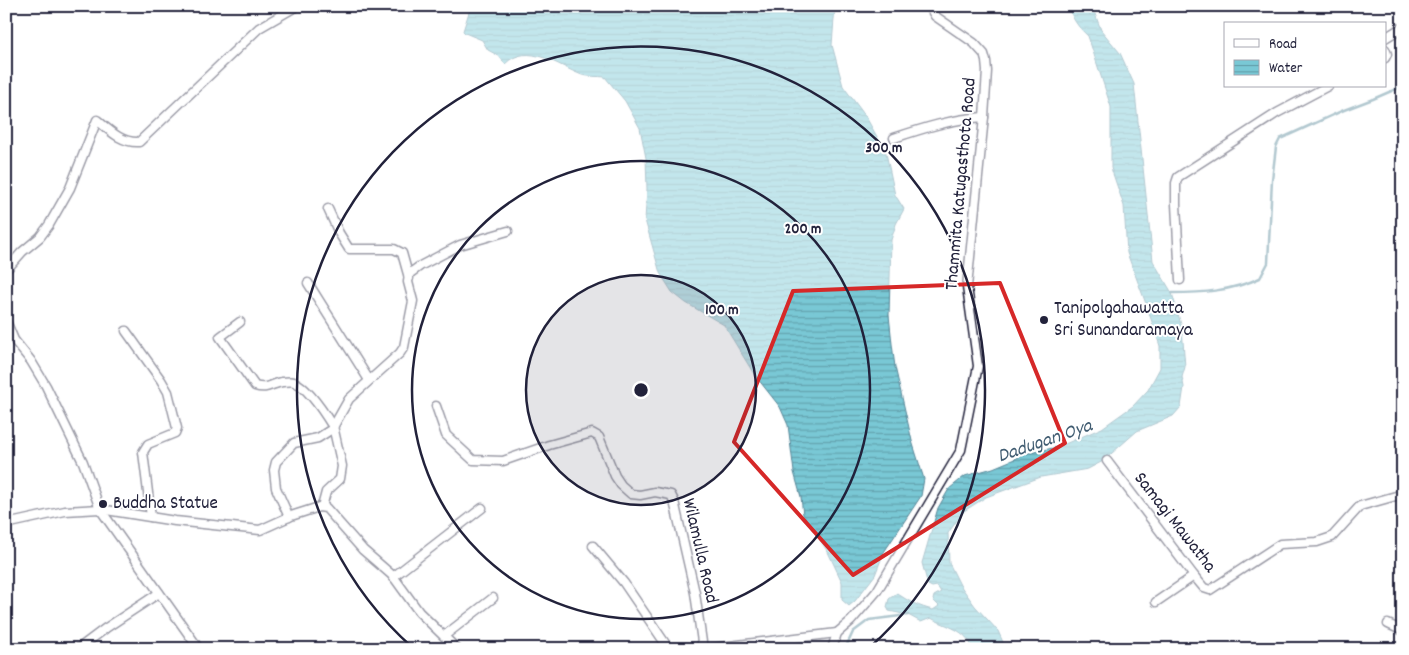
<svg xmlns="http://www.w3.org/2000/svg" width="1409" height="655" font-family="Dekko,sans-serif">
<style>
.water{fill:url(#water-rules);stroke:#568697}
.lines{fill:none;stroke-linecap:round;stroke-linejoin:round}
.stream{stroke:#568697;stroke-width:2.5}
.street-casing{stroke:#22223b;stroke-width:11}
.street{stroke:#fff;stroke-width:8}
.marked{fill:none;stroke:#d62828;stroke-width:4;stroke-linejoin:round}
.ring{fill:none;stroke:#22223b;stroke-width:2.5}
.poi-dot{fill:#22223b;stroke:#fff;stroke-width:2}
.labels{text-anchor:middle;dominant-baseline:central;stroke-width:4;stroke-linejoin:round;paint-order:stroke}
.street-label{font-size:19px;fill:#22223b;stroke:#fff}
.poi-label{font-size:19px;fill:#22223b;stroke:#fff;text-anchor:start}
.water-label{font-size:20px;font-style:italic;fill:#405c71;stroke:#fff}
.centre{fill:#22223b;stroke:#fff;stroke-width:2.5}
.ring-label{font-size:15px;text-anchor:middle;font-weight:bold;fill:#22223b;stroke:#fff;stroke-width:4;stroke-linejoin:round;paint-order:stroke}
</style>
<defs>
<pattern id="water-rules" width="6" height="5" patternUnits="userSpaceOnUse" patternTransform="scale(1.25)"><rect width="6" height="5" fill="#79c8d5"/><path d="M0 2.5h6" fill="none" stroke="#63a2ae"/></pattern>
</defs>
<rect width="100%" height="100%" fill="#fff"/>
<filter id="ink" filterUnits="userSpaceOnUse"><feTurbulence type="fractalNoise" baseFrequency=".02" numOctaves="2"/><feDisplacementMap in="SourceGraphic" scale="10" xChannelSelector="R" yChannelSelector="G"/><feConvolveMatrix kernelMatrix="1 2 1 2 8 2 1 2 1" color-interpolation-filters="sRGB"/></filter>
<g filter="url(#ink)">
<!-- water -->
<g class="water">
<path d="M 471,6 L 835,6 L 832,45 L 843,86 L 866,117 L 886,153 L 895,195 L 904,209 L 896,224 L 891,240 L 889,315 L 892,344 L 895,367 L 912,441 L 924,479 L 921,496 L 884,552 L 875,575 L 855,601 L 849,606 L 842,600 L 842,582 L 828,552 L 803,515 L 801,497 L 794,472 L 788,425 L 780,407 L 754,374 L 724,325 L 686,303 L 672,292 L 660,273 L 645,220 L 647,189 L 646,158 L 640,128 L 625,101 L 605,77 C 598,76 589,77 582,75 C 558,66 528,41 505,64 L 499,56 L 488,50 L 482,40 L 465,33 L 463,31 Z"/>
<path d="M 1069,6 L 1092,6 L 1101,30 L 1120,53 L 1134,84 L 1153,261 L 1172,293 L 1182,328 L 1185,367 L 1182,377 L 1184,387 L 1181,407 L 1173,416 L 1137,431 L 1103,461 L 1088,469 L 1041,477 L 986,497 L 964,511 L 948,533 L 949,563 L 960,585 L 975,606 L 998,631 L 1006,649 L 973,649 C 966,629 947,627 931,618 L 921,622 L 908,615 L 889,611 L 887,607 L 889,599 L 897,593 C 907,601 920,607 933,610 L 939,606 L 933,600 L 934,596 L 941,592 L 937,586 L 932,587 L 928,585 L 922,563 L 938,508 L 949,489 L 965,476 L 993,468 L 1029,453 L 1058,447 L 1102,428 L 1133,406 L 1148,390 L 1160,368 L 1160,346 L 1145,301 L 1127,253 L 1124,206 L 1111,168 L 1111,107 L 1088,36 C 1078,27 1072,19 1069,6 Z"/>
</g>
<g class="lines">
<!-- stream -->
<g class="stream">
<path d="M 1172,293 C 1203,293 1231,291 1260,278 L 1268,263 L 1272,180 L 1276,147 L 1280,139 L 1344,110 L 1373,99 L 1403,86"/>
<path d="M 845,649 L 853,632 L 869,620 L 908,615"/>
</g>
<!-- street casing -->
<g class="street-casing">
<g id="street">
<path d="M 1385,38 L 1403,27"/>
<path d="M 1385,49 L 1387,54 L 1385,58"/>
<path d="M 894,138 C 924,128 952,119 984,117"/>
<path d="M 328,209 L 339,233 L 349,249 L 394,249 L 402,253 L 409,278"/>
<path d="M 6,270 L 22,252 L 40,237 L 49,225 L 70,188 L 97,120 C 110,131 122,143 139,142 L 259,28 L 297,6"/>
<path d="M 1180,280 L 1176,204 L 1176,183 L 1178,177 L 1277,113 L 1328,86"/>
<path d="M 308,283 L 369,380"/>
<path d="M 6,321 L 14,340 L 31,361 L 46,386 L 83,462 L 100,509 L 199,649"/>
<path d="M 240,322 L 220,337 L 255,386 C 267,390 271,384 282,382 C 285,382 291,381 294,382 C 308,387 325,414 333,427"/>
<path d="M 126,331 L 161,380 L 168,392 L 177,428 L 175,433 L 148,444 L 143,452 L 151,517"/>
<path d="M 436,406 L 446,435 L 473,460 L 503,461 L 549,445 L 592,433 L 599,437 L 615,476 L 621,485 L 631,494 L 640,495 L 655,492 L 671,495 L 674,501 L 695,593 L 703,649"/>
<path d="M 1107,461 L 1194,576 L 1204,588 L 1210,590 L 1280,544 L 1317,542 L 1332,537 L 1360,506 L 1403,494"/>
<path d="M 322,507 L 326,492 L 340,479 L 342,466 L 333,426"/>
<path d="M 289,517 L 276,488 L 274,470 L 276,462 L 294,443 L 318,438 L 332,429 L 349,399 L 400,353 L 404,347 L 413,301 L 408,282 L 409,274 L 420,266 L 460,245 L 508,231"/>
<path d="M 6,524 L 65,511 L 100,509 L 175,521 L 260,530 L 291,516 L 319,507 L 326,508 L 363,550 L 393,576 L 419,612 L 457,649"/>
<path d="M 593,546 L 624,583 L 669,649"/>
<path d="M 393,577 L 482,508"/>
<path d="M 1156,602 L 1194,576"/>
<path d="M 1388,624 L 1403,631"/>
<path d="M 444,636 L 493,598"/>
<path d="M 78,649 L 106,628 L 159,593"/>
<path d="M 704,649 L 837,633"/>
<path d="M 832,649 L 837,633 L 851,621 L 877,591 L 961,450 L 978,366 L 967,287 L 984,117 L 987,71 L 986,61 L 984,54 L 974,43 L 935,16 L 929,6"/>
</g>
</g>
<!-- street -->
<use href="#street" class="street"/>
</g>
</g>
<!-- marked area -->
<path d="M0 0H1409V655H0ZM 1000,283 L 1065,443 L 853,575 L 734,442 L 793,291 Z" fill="#fff" fill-opacity=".55" fill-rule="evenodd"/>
<path class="marked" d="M 1000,283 L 1065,443 L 853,575 L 734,442 L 793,291 Z"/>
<!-- distance rings -->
<circle cx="641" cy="390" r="115" fill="#22223b" fill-opacity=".12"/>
<g class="ring">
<circle cx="641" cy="390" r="115"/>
<circle cx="641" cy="390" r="229"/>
<path d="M413 648A344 344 0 1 1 869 648"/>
</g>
<!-- markers -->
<g class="poi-dot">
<circle cx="1044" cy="320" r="5"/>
<circle cx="103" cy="504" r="5"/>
</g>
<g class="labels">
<!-- street labels -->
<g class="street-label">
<text transform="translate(962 184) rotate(-85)">Thammita Katugasthota Road</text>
<text transform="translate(1174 523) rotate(52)">Samagi Mawatha</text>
<text transform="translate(699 551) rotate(77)">Wilamulla Road</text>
</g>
<!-- poi labels -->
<g class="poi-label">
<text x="1054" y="309">Tanipolgahawatta<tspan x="1054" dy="22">Sri Sunandaramaya</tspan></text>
<text x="113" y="504">Buddha Statue</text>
</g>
<!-- water labels -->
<g class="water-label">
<text transform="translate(1045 442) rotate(-19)">Dadugan Oya</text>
</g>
</g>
<circle cx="641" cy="390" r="8" class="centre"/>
<g class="ring-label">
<text x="884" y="152">300 m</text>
<text x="803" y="233">200 m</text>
<text x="722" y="314">100 m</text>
</g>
<!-- margin -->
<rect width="1409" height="655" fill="none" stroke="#fff" stroke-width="25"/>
<rect x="12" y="12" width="1384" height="630" fill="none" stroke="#22223b" stroke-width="2" filter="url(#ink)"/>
<!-- legend -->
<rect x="1224" y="22" width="162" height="65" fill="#ffffff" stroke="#a7a7b1"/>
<rect x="1234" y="39" width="25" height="8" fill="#ffffff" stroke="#a7a7b1"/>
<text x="1269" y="48" font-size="15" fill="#22223b">Road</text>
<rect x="1234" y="60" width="25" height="15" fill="url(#water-rules)" stroke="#a7a7b1"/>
<text x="1269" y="72" font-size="15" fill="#22223b">Water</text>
</svg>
